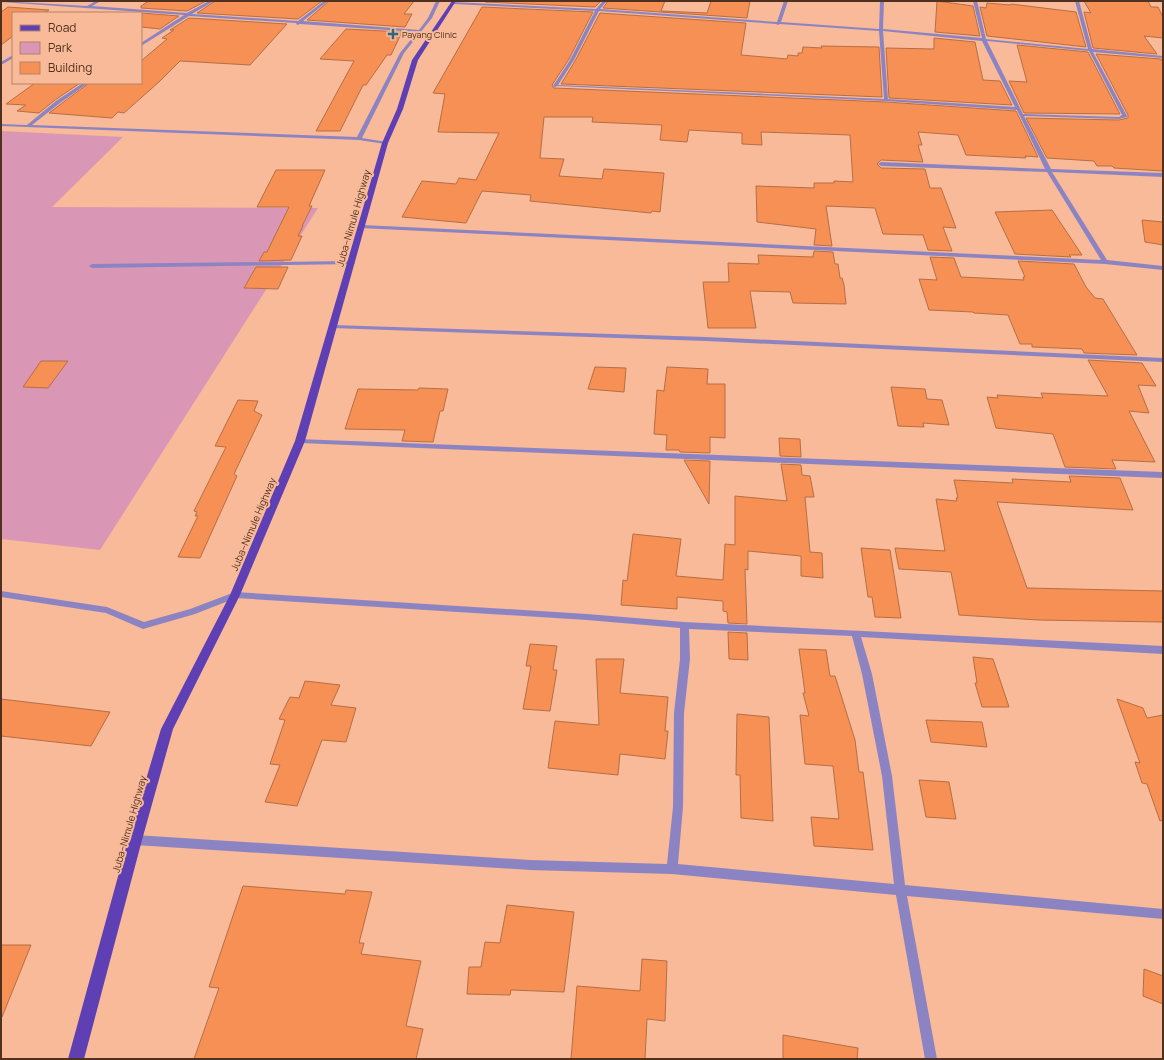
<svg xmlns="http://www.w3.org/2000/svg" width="1164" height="1060" font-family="Manrope,sans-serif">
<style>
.green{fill:#d996b5}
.building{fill:#f69054;stroke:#b66e45}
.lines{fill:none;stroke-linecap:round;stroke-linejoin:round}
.street{fill:#8c84c2;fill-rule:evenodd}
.primary{fill:#5e40b4;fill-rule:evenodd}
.poi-dot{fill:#2e6780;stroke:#f8ba98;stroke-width:1.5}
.labels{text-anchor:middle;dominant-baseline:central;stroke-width:4;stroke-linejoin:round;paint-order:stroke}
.far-poi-label{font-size:9px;fill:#503120;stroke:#f8ba98;text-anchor:start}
.street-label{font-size:10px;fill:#503120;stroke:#f8ba98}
</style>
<rect width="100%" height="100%" fill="#f8ba98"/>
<!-- green -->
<path class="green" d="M 1,131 L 123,137 L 52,207 L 318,208 L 100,550 L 1,539 Z"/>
<!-- building -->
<g class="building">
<path d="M 149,1 L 206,1 L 187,11 L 141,8 L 141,6 Z"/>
<path d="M 215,1 L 322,1 L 298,19 L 197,13 Z"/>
<path d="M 329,1 L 414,1 L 404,14 L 412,14 L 405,27 L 307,20 Z"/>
<path d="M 486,1 L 601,1 L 595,7 L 485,2 Z"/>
<path d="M 608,1 L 665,1 L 661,11 L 707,13 L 711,1 L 750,1 L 747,18 L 603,8 Z"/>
<path d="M 937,1 L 973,6 L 980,36 L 935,32 Z"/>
<path d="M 1084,1 L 1148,1 L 1151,7 L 1158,7 L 1163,17 L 1163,38 L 1144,36 L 1157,54 L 1093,48 L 1084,12 L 1091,13 Z"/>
<path d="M 987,3 L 1010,5 L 1011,4 L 1076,12 L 1086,47 L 987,36 L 980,7 L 986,8 Z"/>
<path d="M 8,7 L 49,10 L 44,13 L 13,13 L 13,36 L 1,45 L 1,12 Z"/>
<path d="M 482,7 L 593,12 L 569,59 L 552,85 L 554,88 L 886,102 L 1016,111 L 1038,157 L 1025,156 L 1026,158 L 966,155 L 958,135 L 918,132 L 922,145 L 918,145 L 923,162 L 881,160 L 877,164 L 881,168 L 925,169 L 930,188 L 941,188 L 956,228 L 943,227 L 952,251 L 928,250 L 923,235 L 883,234 L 875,208 L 826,206 L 832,246 L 814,245 L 816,229 L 757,222 L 756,186 L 814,188 L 814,183 L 834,183 L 834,181 L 853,182 L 850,135 L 761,132 L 762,145 L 742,144 L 742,133 L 689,130 L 687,142 L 660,140 L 662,125 L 592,122 L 593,117 L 544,117 L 540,158 L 564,159 L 559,176 L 602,179 L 604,169 L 664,173 L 660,212 L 652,211 L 651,213 L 530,201 L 531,195 L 482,191 L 466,223 L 402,217 L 422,181 L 456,184 L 459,178 L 476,180 L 499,133 L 438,132 L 445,94 L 433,93 Z"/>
<path d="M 141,13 L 179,16 L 160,29 L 141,27 Z"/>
<path d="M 600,13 L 746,23 L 741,55 L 787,59 L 788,55 L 798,56 L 798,53 L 802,53 L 803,47 L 822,48 L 821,46 L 879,47 L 882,97 L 561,84 L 575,61 Z"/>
<path d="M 189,18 L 287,24 L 250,65 L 180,61 L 160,81 L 124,113 L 118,112 L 112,118 L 49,113 L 89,83 L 141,83 L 141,61 L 167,39 L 162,38 L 174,30 L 170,30 Z"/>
<path d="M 346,29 L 402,32 L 391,55 L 387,55 L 366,85 L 363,85 L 340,131 L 316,131 L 354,61 L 320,59 Z"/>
<path d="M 934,38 L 975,42 L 983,80 L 1000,81 L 1012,105 L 889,98 L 886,48 L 934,49 Z"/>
<path d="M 1017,45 L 1088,52 L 1120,114 L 1024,113 L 1009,81 L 1027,82 Z"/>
<path d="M 1096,54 L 1161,59 L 1163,62 L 1163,171 L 1114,168 L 1112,166 L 1097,166 L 1094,161 L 1047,158 L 1026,118 L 1119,120 L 1128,118 L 1128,115 Z"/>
<path d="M 35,83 L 80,83 L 55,100 L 39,113 L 17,111 L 26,105 L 6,104 Z"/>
<path d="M 276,170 L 325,170 L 309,206 L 312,206 L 302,226 L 303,226 L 298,236 L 302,236 L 291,260 L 259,261 L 264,252 L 267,252 L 289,207 L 257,207 Z"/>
<path d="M 1052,210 L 1082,255 L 1069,255 L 1071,257 L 1015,254 L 995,212 Z"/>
<path d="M 1142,220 L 1163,222 L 1163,245 L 1145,242 Z"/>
<path d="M 814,251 L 833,252 L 835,264 L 838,264 L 840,278 L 842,278 L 844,285 L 846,304 L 793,303 L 790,292 L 750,291 L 756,328 L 708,328 L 703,282 L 729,282 L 728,263 L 759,264 L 758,255 L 813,257 Z"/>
<path d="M 930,257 L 954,258 L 961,277 L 1024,280 L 1023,277 L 1025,277 L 1018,261 L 1074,264 L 1086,287 L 1095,298 L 1103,299 L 1137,355 L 1084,353 L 1082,349 L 1032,347 L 1032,344 L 1020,344 L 1008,315 L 974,313 L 973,312 L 929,310 L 919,279 L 937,280 Z"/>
<path d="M 256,267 L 288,267 L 278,289 L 244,288 Z"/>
<path d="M 1088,360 L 1142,363 L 1156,386 L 1138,385 L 1149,413 L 1129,411 L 1155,462 L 1112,460 L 1116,469 L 1065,467 L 1053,434 L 996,428 L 987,397 L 998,398 L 997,395 L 1043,398 L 1041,393 L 1108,396 Z"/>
<path d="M 41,361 L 68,361 L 48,388 L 23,387 Z"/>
<path d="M 595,367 L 626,368 L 624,392 L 588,389 Z"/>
<path d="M 667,367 L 708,369 L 707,384 L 725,384 L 725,438 L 710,437 L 710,453 L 680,452 L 679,450 L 666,450 L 667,435 L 654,434 L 657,390 L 664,391 Z"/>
<path d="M 891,387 L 925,389 L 927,399 L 942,400 L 949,425 L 923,423 L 924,427 L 898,426 Z"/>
<path d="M 419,388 L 448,389 L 443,411 L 440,411 L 433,442 L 402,441 L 405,430 L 345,429 L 358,389 L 418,390 Z"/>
<path d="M 238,400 L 258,401 L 254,411 L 262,415 L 234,474 L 237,476 L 200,558 L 178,557 L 198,516 L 195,516 L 197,512 L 194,511 L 226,447 L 215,446 Z"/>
<path d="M 779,438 L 800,439 L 801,457 L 780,456 Z"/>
<path d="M 684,460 L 710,461 L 709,504 Z"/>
<path d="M 781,464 L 801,465 L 802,475 L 810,476 L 814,497 L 805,497 L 810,552 L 822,553 L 823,578 L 801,576 L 801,556 L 748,551 L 748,570 L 745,569 L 747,624 L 728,623 L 727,612 L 723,611 L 723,601 L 677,597 L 677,609 L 621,605 L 623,580 L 627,581 L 633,534 L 681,539 L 676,576 L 723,580 L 725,544 L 735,545 L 735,496 L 787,501 Z"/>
<path d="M 1069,476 L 1120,478 L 1133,510 L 997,502 L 1027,588 L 1163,591 L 1163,622 L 1038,620 L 959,615 L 951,572 L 899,569 L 895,548 L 945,551 L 936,499 L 957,501 L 956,498 L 958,498 L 954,480 L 1013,483 L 1012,479 L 1071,482 Z"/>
<path d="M 861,548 L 890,550 L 901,618 L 875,617 L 872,597 L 868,597 Z"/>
<path d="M 728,632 L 747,633 L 748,660 L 729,659 Z"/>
<path d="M 530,644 L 557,646 L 553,670 L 557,670 L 550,711 L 523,709 L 531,666 L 526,666 Z"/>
<path d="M 799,649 L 826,650 L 830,676 L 835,676 L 855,740 L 859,772 L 863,772 L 873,850 L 814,846 L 811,817 L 839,819 L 833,766 L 805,764 L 800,715 L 809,716 L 803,693 L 805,693 Z"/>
<path d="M 973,657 L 993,659 L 1009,707 L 982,707 L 975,683 L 977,683 Z"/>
<path d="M 596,659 L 624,659 L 620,693 L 668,697 L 665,731 L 668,731 L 665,759 L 620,754 L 618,775 L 548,768 L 555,721 L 599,725 Z"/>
<path d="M 305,681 L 340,685 L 331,705 L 356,708 L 346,742 L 322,740 L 297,806 L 265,802 L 280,765 L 270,764 L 285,720 L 279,719 L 290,697 L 299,698 Z"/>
<path d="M 1,699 L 110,712 L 91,746 L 1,736 Z"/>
<path d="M 1117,699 L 1143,708 L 1147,718 L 1163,715 L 1163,820 L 1160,821 L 1147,784 L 1142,783 L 1135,762 L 1140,763 Z"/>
<path d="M 737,714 L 769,717 L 773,821 L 741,818 L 740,775 L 736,775 Z"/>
<path d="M 926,720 L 982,722 L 987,747 L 931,742 Z"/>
<path d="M 919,780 L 949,782 L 956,819 L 926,817 Z"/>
<path d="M 243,886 L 345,894 L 346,890 L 372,892 L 359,943 L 364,943 L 361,954 L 421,961 L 406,1026 L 423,1029 L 416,1059 L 194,1059 L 219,988 L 209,987 Z"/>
<path d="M 507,905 L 574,912 L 564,992 L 511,990 L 510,995 L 467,994 L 469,967 L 481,967 L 485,942 L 500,943 Z"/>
<path d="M 1,945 L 31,945 L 2,1017 L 1,1016 Z"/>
<path d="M 642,959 L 667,961 L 665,1021 L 647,1019 L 645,1059 L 571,1059 L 577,986 L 640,991 Z"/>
<path d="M 1144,969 L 1163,976 L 1163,1004 L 1143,996 Z"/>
<path d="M 783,1035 L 858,1048 L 857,1059 L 783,1059 Z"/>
</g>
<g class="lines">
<!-- street -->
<g class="street">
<path d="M 1,1 L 87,6 L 96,1 L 101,1 L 92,6 L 187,13 L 209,1 L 214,1 L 192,14 L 298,21 L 324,1 L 328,1 L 303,21 L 419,30 L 428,18 L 436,1 L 440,1 L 432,18 L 404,53 L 362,138 L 387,142 L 387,143 L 385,144 L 359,140 L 1,126 L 1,124 L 27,125 L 56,101 L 83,83 L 88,83 L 60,103 L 32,125 L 357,137 L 400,53 L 417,32 L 300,24 L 297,25 L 296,23 L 189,16 L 141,46 L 141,43 L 184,15 L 1,2 Z"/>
<path d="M 603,1 L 607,1 L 600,9 L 777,22 L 784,1 L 788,1 L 781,22 L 879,29 L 880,1 L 884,1 L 883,29 L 982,38 L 973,1 L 977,1 L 986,39 L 1088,49 L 1075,1 L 1079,1 L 1092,49 L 1163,56 L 1163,58 L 1093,52 L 1127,116 L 1127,117 L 1119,119 L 1024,116 L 1051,169 L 1163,173 L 1163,177 L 1052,172 L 1107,260 L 1163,266 L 1163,270 L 1105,264 L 360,228 L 359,227 L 362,225 L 1101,260 L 1047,172 L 881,166 L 878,164 L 881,162 L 1045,169 L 1017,110 L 886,101 L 557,86 L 555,87 L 553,86 L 570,60 L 595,11 L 453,4 L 451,3 L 453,2 L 596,9 ZM 599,11 L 776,24 L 778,25 L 780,24 L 879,31 L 884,99 L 558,85 L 574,60 ZM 883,31 L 982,41 L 1015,107 L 888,99 ZM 987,41 L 1089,51 L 1122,115 L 1119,117 L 1023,114 Z"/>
<path d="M 13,55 L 13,58 L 1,65 L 1,62 Z"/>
<path d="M 352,261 L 355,263 L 354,264 L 92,268 L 89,266 L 92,264 Z"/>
<path d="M 333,325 L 706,337 L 1163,358 L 1163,362 L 706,341 L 331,328 L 331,326 Z"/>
<path d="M 297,439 L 1163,472 L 1163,478 L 833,465 L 300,443 L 297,443 L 296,441 Z"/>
<path d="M 1,591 L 107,607 L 144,622 L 190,609 L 235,592 L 587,614 L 684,622 L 1163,646 L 1163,654 L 861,637 L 872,674 L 892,776 L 905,885 L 1163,909 L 1163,919 L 907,896 L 937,1059 L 925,1059 L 896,895 L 672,874 L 530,870 L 135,845 L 131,843 L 130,840 L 131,837 L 135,835 L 530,860 L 667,864 L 673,807 L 674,713 L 680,659 L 680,628 L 587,620 L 236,598 L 195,614 L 143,629 L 106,613 L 1,597 ZM 689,629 L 852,636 L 862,674 L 882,776 L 894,884 L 678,864 L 683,807 L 684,713 L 690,659 Z"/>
</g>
<!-- primary -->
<path class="primary" d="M 452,1 L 456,1 L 418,60 L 403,109 L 388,143 L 305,441 L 240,595 L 173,729 L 142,840 L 84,1059 L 68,1059 L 128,840 L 161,729 L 230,595 L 295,441 L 382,143 L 397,109 L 412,60 Z"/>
</g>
<!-- markers -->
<path class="poi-dot" d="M391 28h4v4h4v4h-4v4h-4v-4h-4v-4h4z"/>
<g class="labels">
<!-- far-poi labels -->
<g class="far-poi-label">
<text x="402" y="34">Payang Clinic</text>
</g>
<!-- street labels -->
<g class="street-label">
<text transform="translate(353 218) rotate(-74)">Juba–Nimule Highway</text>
<text transform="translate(253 524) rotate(-67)">Juba–Nimule Highway</text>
<text transform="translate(129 824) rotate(-74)">Juba–Nimule Highway</text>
</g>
</g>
<!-- border -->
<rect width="1164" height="1060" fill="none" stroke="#503120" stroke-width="4"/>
<!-- legend -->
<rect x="12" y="12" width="130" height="72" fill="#f8ba98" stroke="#b58368"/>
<rect x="20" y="25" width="20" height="6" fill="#5e40b4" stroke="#b58368"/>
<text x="48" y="32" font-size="12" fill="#503120">Road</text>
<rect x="20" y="42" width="20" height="12" fill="#d996b5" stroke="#b58368"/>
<text x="48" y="52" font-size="12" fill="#503120">Park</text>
<rect x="20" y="62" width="20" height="12" fill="#f69054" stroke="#b58368"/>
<text x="48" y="72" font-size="12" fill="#503120">Building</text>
</svg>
